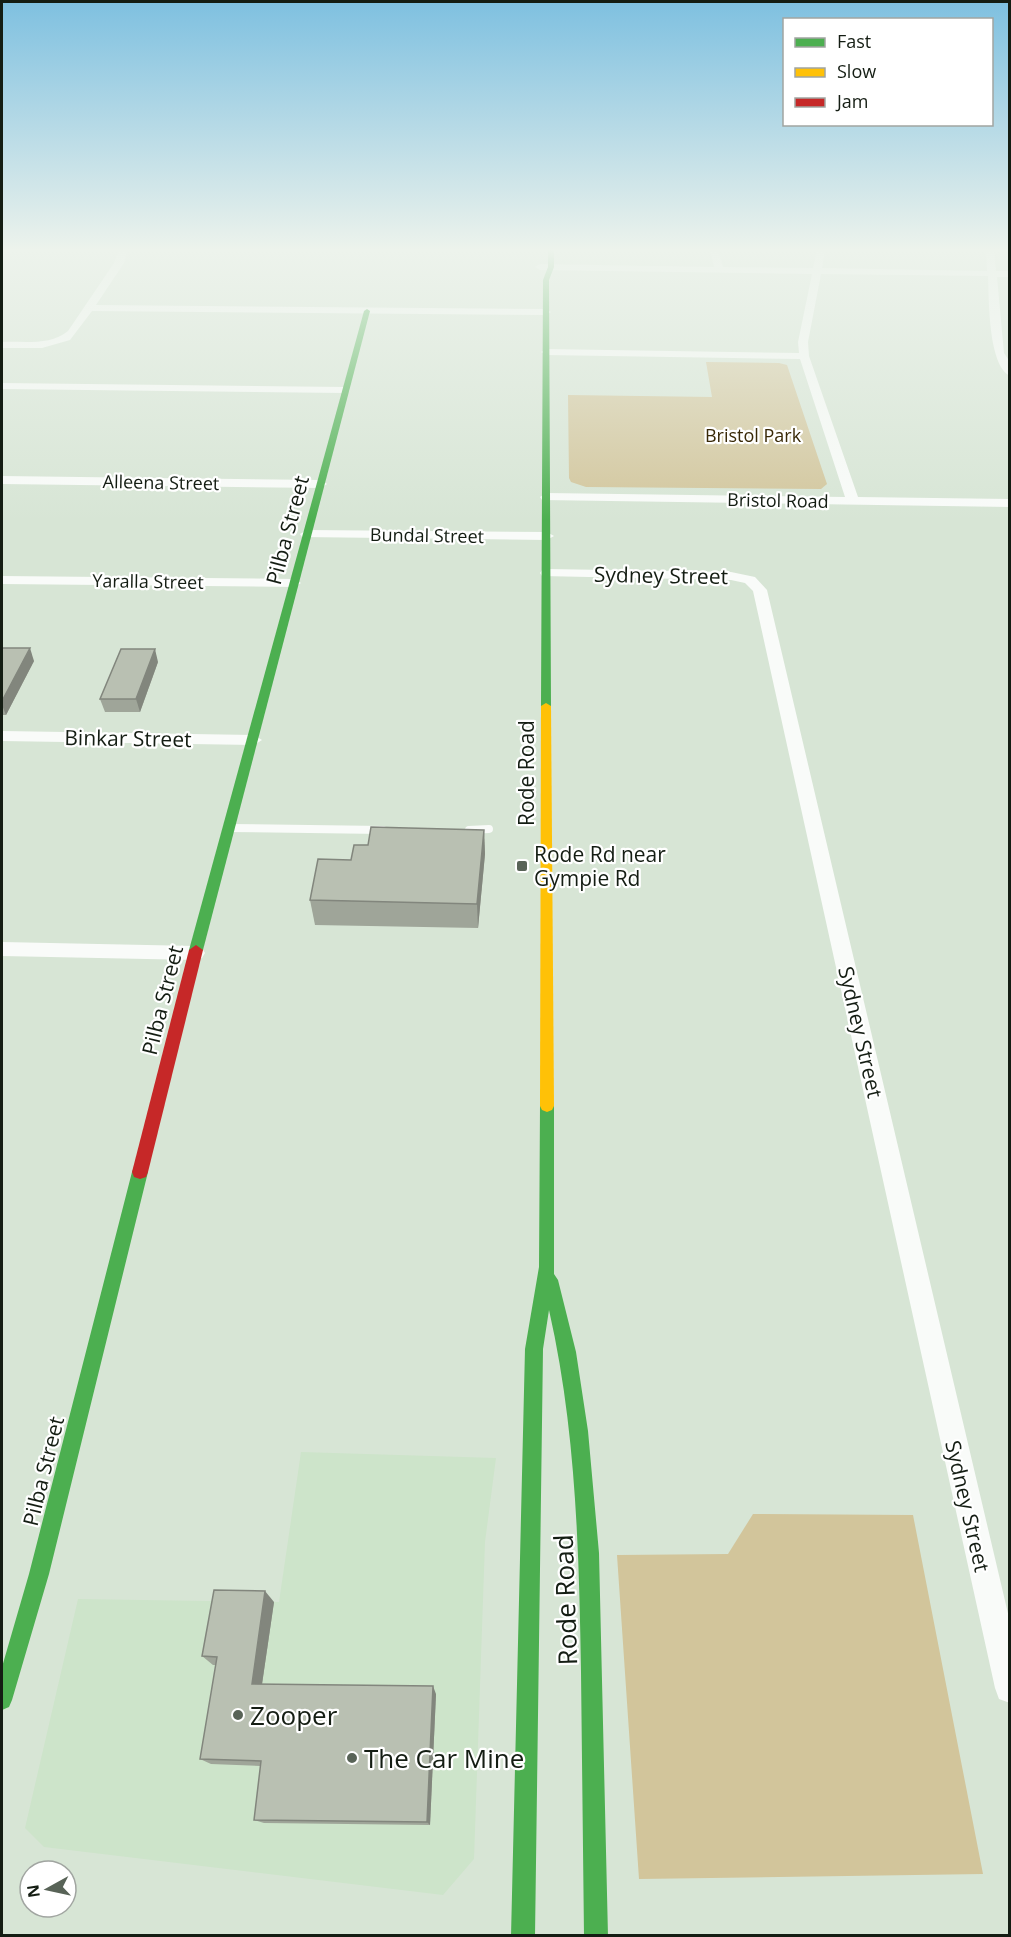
<svg xmlns="http://www.w3.org/2000/svg" width="1011" height="1937" font-family="'Open Sans',sans-serif">
<style>
.built{fill:#cde4ca}
.green{fill:#d2c59b}
.lines{fill:none;stroke-linecap:round;stroke-linejoin:round}
.lane{stroke:#f9fbf9;stroke-width:8}
.street{fill:#f9fbf9;fill-rule:evenodd}
.fast{fill:#4caf50;fill-rule:evenodd}
.slow{fill:#ffc107;fill-rule:evenodd}
.jam{fill:#c62828;fill-rule:evenodd}
.wall{fill:#9fa599}
.shaded-wall{fill:#82867d}
.building{fill:#b9c0b2;stroke:#82867d;stroke-width:1.5}
.poi-dot{fill:#586357;stroke:#fff;stroke-width:2}
.labels{text-anchor:middle;dominant-baseline:central;stroke-width:4.5;stroke-linejoin:round;paint-order:stroke}
.far-park-label{font-size:18px;fill:#392907;stroke:#fff}
.far-street-label{font-size:18px;fill:#141d13;stroke:#fff}
.street-label{font-size:21px;fill:#141d13;stroke:#fff}
.poi-label{font-size:21px;fill:#141d13;stroke:#fff;text-anchor:start}
.near-street-label{font-size:26px;fill:#141d13;stroke:#fff}
.near-poi-label{font-size:26px;fill:#141d13;stroke:#fff;text-anchor:start}
</style>
<rect width="100%" height="100%" fill="#d7e5d5"/>
<!-- built -->
<path class="built" d="M 301,1452 L 496,1458 L 485,1542 L 474,1859 L 443,1895 L 44,1847 L 25,1828 L 78,1599 L 279,1602 Z"/>
<!-- green -->
<g class="green">
<path d="M 706,362 L 779,363 L 787,365 L 827,484 L 821,489 L 586,487 L 571,482 L 569,478 L 568,395 L 712,397 Z"/>
<path d="M 753,1514 L 913,1515 L 983,1874 L 639,1879 L 617,1555 L 728,1554 Z"/>
</g>
<g class="lines">
<!-- lane -->
<g class="lane">
<path d="M 229,828 L 383,830"/>
<path d="M 469,830 L 489,829"/>
</g>
<!-- street -->
<g class="street">
<path d="M 119,250 L 127,250 L 124,263 L 96,305 L 546,309 L 551,312 L 546,315 L 92,311 L 70,340 L 42,348 L 2,348 L 2,342 C 24,341 50,346 68,331 L 114,263 Z"/>
<path d="M 710,250 L 718,250 L 723,267 L 813,268 L 817,250 L 825,250 L 822,268 L 987,271 L 986,250 L 994,250 L 996,271 L 1010,271 L 1010,277 L 997,277 L 1004,353 L 1010,362 L 1010,376 C 988,365 989,299 988,276 L 821,274 L 808,342 L 809,356 L 858,497 L 1010,499 L 1010,507 L 542,500 L 540,497 L 546,493 L 845,497 L 800,359 L 546,355 L 541,352 L 546,349 L 799,353 L 798,342 L 812,274 L 540,270 L 535,267 L 540,264 L 714,267 Z"/>
<path d="M 2,383 L 345,387 L 350,390 L 345,393 L 2,389 Z"/>
<path d="M 2,476 L 321,480 L 327,484 L 321,488 L 2,484 Z"/>
<path d="M 307,530 L 547,532 L 554,536 L 547,540 L 302,537 L 300,534 Z"/>
<path d="M 547,569 L 731,572 L 755,577 L 767,590 L 1010,1622 L 1010,1703 L 999,1699 L 995,1688 L 753,591 L 745,583 L 731,580 L 542,576 L 540,573 L 542,570 Z"/>
<path d="M 2,576 L 294,579 L 301,583 L 294,587 L 2,584 Z"/>
<path d="M 2,731 L 254,735 L 262,740 L 254,745 L 2,741 Z"/>
<path d="M 2,942 L 195,946 L 202,948 L 205,953 L 202,958 L 195,960 L 2,956 Z"/>
</g>
<!-- fast -->
<g class="fast">
<path d="M 548,250 L 554,250 L 554,267 L 549,280 L 551,706 L 546,709 L 541,706 L 543,280 L 548,267 Z"/>
<path d="M 367,309 L 370,311 L 203,950 L 196,955 L 189,950 L 364,311 Z"/>
<path d="M 547,1100 L 552,1102 L 554,1106 L 554,1274 L 558,1280 L 576,1352 L 588,1431 L 599,1553 L 608,1936 L 584,1936 C 583,1848 582,1760 581,1672 C 579,1550 576,1429 549,1310 L 543,1349 L 535,1936 L 511,1936 L 525,1349 L 539,1267 L 540,1106 L 542,1102 Z"/>
<path d="M 140,1165 L 146,1167 L 148,1172 L 49,1574 L 12,1700 L 9,1707 L 2,1710 L 2,1667 L 29,1574 L 132,1172 L 134,1167 Z"/>
</g>
<!-- slow -->
<path class="slow" d="M 546,703 L 551,706 L 554,1106 L 552,1110 L 547,1112 L 542,1110 L 540,1106 L 541,706 Z"/>
<!-- jam -->
<path class="jam" d="M 196,945 L 203,950 L 148,1172 L 146,1177 L 140,1179 L 134,1177 L 132,1172 L 189,950 Z"/>
</g>
<!-- wall -->
<g class="wall">
<path d="M 2,648 L 34,661 L 6,715 L 2,715 Z"/>
<path d="M 158,662 L 140,712 L 105,712 L 100,699 Z"/>
<path d="M 484,830 L 485,854 L 478,928 L 315,925 L 310,900 L 351,860 Z"/>
<path d="M 274,1602 L 262,1684 L 436,1694 L 430,1825 L 264,1823 L 254,1820 L 261,1766 L 211,1764 L 200,1759 L 216,1665 L 213,1665 L 202,1656 Z"/>
</g>
<!-- shaded-wall -->
<g class="shaded-wall">
<path d="M 30,648 L 34,661 L 6,715 L 2,705 L 2,701 Z"/>
<path d="M 155,649 L 158,662 L 140,712 L 136,699 Z"/>
<path d="M 484,830 L 485,854 L 478,928 L 477,904 Z"/>
<path d="M 265,1591 L 274,1602 L 261,1691 L 252,1684 Z"/>
<path d="M 433,1686 L 436,1694 L 430,1825 L 427,1822 Z"/>
</g>
<!-- building -->
<g class="building">
<path d="M 2,648 L 30,648 L 2,701 Z"/>
<path d="M 121,649 L 155,649 L 136,699 L 100,699 Z"/>
<path d="M 371,827 L 484,830 L 477,904 L 310,900 L 318,859 L 351,860 L 354,845 L 368,845 Z"/>
<path d="M 214,1590 L 265,1591 L 252,1684 L 433,1686 L 427,1822 L 254,1820 L 261,1761 L 200,1759 L 217,1657 L 202,1656 Z"/>
</g>
<!-- sky -->
<linearGradient id="sky" x2="0" y2="1"><stop stop-color="#7ec0e0"/><stop offset="0.48" stop-color="#edf3ec"/><stop offset="1" stop-color="#edf3ec" stop-opacity="0"/></linearGradient>
<rect width="1011" height="521" fill="url(#sky)"/>
<!-- markers -->
<g class="poi-dot">
<rect x="516" y="860" width="12" height="12" rx="3"/>
<circle cx="238" cy="1715" r="6"/>
<circle cx="352" cy="1758" r="6"/>
</g>
<g class="labels">
<!-- far-park labels -->
<g class="far-park-label">
<text x="753" y="435">Bristol Park</text>
</g>
<!-- far-street labels -->
<g class="far-street-label">
<text transform="translate(161 482) rotate(1)">Alleena Street</text>
<text transform="translate(778 500) rotate(1)">Bristol Road</text>
<text transform="translate(427 535) rotate(1)">Bundal Street</text>
<text transform="translate(148 581) rotate(1)">Yaralla Street</text>
</g>
<!-- street labels -->
<g class="street-label">
<text transform="translate(287 530) rotate(-75)">Pilba Street</text>
<text transform="translate(661 575) rotate(1)">Sydney Street</text>
<text transform="translate(128 738) rotate(1)">Binkar Street</text>
<text transform="translate(526 773) rotate(-90)">Rode Road</text>
<text transform="translate(162 1000) rotate(-76)">Pilba Street</text>
<text transform="translate(861 1032) rotate(77)">Sydney Street</text>
<text transform="translate(43 1471) rotate(-76)">Pilba Street</text>
<text transform="translate(968 1506) rotate(77)">Sydney Street</text>
</g>
<!-- poi labels -->
<g class="poi-label">
<text x="534" y="854">Rode Rd near<tspan x="534" dy="24">Gympie Rd</tspan></text>
</g>
<!-- near-street labels -->
<g class="near-street-label">
<text transform="translate(565 1600) rotate(-92)">Rode Road</text>
</g>
<!-- near-poi labels -->
<g class="near-poi-label">
<text x="250" y="1715">Zooper</text>
<text x="364" y="1758">The Car Mine</text>
</g>
</g>
<!-- border -->
<rect width="1011" height="1937" fill="none" stroke="#141d13" stroke-width="6"/>
<!-- legend -->
<rect x="783" y="18" width="210" height="108" fill="#ffffff" stroke="#a1a5a1" stroke-width="1.5"/>
<rect x="795" y="38" width="30" height="9" fill="#4caf50" stroke="#a1a5a1" stroke-width="1.5"/>
<text x="837" y="48" font-size="18" fill="#141d13">Fast</text>
<rect x="795" y="68" width="30" height="9" fill="#ffc107" stroke="#a1a5a1" stroke-width="1.5"/>
<text x="837" y="78" font-size="18" fill="#141d13">Slow</text>
<rect x="795" y="98" width="30" height="9" fill="#c62828" stroke="#a1a5a1" stroke-width="1.5"/>
<text x="837" y="108" font-size="18" fill="#141d13">Jam</text>
<!-- north arrow -->
<g transform="translate(48 1889) rotate(262)"><circle r="28" fill="#ffffff" stroke="#a1a5a1" stroke-width="1.5"/>
<path d="M0-4.5L10 22L0 15L-10 22Z" fill="#586357"/>
<text y="-9" font-size="16" font-weight="bold" text-anchor="middle" fill="#141d13">N</text>
</g>
</svg>
